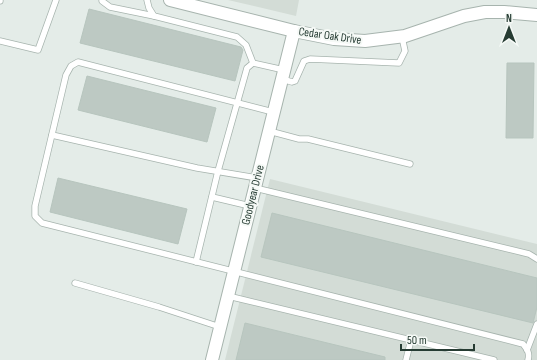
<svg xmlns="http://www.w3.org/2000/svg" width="537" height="360" font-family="'Sofia Sans Condensed',sans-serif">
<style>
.built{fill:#d3dcd6}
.building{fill:#bdc9c3;stroke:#b7c5be}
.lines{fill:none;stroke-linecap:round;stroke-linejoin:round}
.service-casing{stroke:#a7b4ae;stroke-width:7}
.tertiary-casing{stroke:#a7b4ae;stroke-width:14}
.service{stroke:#fff;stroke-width:5.5}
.tertiary{stroke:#fff;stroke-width:12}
.labels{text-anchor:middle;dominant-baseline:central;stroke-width:4;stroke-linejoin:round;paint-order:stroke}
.street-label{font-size:12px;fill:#263c33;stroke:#f5f9f6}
</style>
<rect width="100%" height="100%" fill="#e4ece8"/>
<!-- built -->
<g class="built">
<path d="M 228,0 L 299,0 L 296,16 Z"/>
<path d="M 270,179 L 537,244 L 537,360 L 225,360 Z"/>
</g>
<!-- building -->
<g class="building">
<path d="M 89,9 L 241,47 L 243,50 L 235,81 L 80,43 Z"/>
<path d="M 507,63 L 534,63 L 533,138 L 506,138 Z"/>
<path d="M 87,76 L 216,108 L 207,142 L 78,110 Z"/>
<path d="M 58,178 L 187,209 L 178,244 L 50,212 Z"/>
<path d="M 272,213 L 537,278 L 537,307 L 533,323 L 261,257 Z"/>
<path d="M 245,323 L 385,357 L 385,360 L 236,360 Z"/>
</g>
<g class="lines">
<!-- service casing -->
<g class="service-casing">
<g id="service">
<path d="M 102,0 L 102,1 L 110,7 L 154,16"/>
<path d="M 147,0 L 149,8 L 154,16 L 237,37 L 246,45 L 253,63"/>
<path d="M 0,1 L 0,0"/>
<path d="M 0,41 L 38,50 L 56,0"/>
<path d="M 282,79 L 292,82 L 295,81 L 304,61 L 310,59 L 399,63 L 405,51 L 402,37"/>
<path d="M 273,112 L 78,62 L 71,66 L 66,75 L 35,206 L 35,216 L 42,223 L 523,344 C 527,349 530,353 528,360"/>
<path d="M 269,131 L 299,139 L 308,139 L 410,164"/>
<path d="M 52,135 L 197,168 L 257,178"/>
<path d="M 255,188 L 529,254 L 537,259"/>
<path d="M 212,197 L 250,206"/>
<path d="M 196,262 L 218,171 L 247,68 L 253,63 L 284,70"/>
<path d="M 75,283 L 159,307 L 220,327"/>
<path d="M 228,296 L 494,360"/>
<path d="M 527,350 L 537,324"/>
<path d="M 406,360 L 411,340"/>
</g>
</g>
<!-- tertiary casing -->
<g class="tertiary-casing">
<g id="tertiary">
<path d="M 170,0 L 294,31 L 334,39 L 365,41 L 405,36 L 464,16 L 485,12 L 504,12 L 537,15"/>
<path d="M 212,360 L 294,31"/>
</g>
</g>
<!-- service -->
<use href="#service" class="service"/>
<!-- tertiary -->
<use href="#tertiary" class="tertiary"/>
</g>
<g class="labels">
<!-- street labels -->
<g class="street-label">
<text transform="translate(330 36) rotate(8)">Cedar Oak Drive</text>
<text transform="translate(253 195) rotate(-76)">Goodyear Drive</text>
</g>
</g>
<!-- north arrow -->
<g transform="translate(509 28)" stroke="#f5f9f6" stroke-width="3" paint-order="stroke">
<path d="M0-3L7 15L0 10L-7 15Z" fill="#263c33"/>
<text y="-6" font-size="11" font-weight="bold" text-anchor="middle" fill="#263c33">N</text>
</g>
<!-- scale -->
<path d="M401 344v6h73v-6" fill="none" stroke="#263c33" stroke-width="2"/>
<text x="407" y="344" font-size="12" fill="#263c33" stroke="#f5f9f6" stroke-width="3" paint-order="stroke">50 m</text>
</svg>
